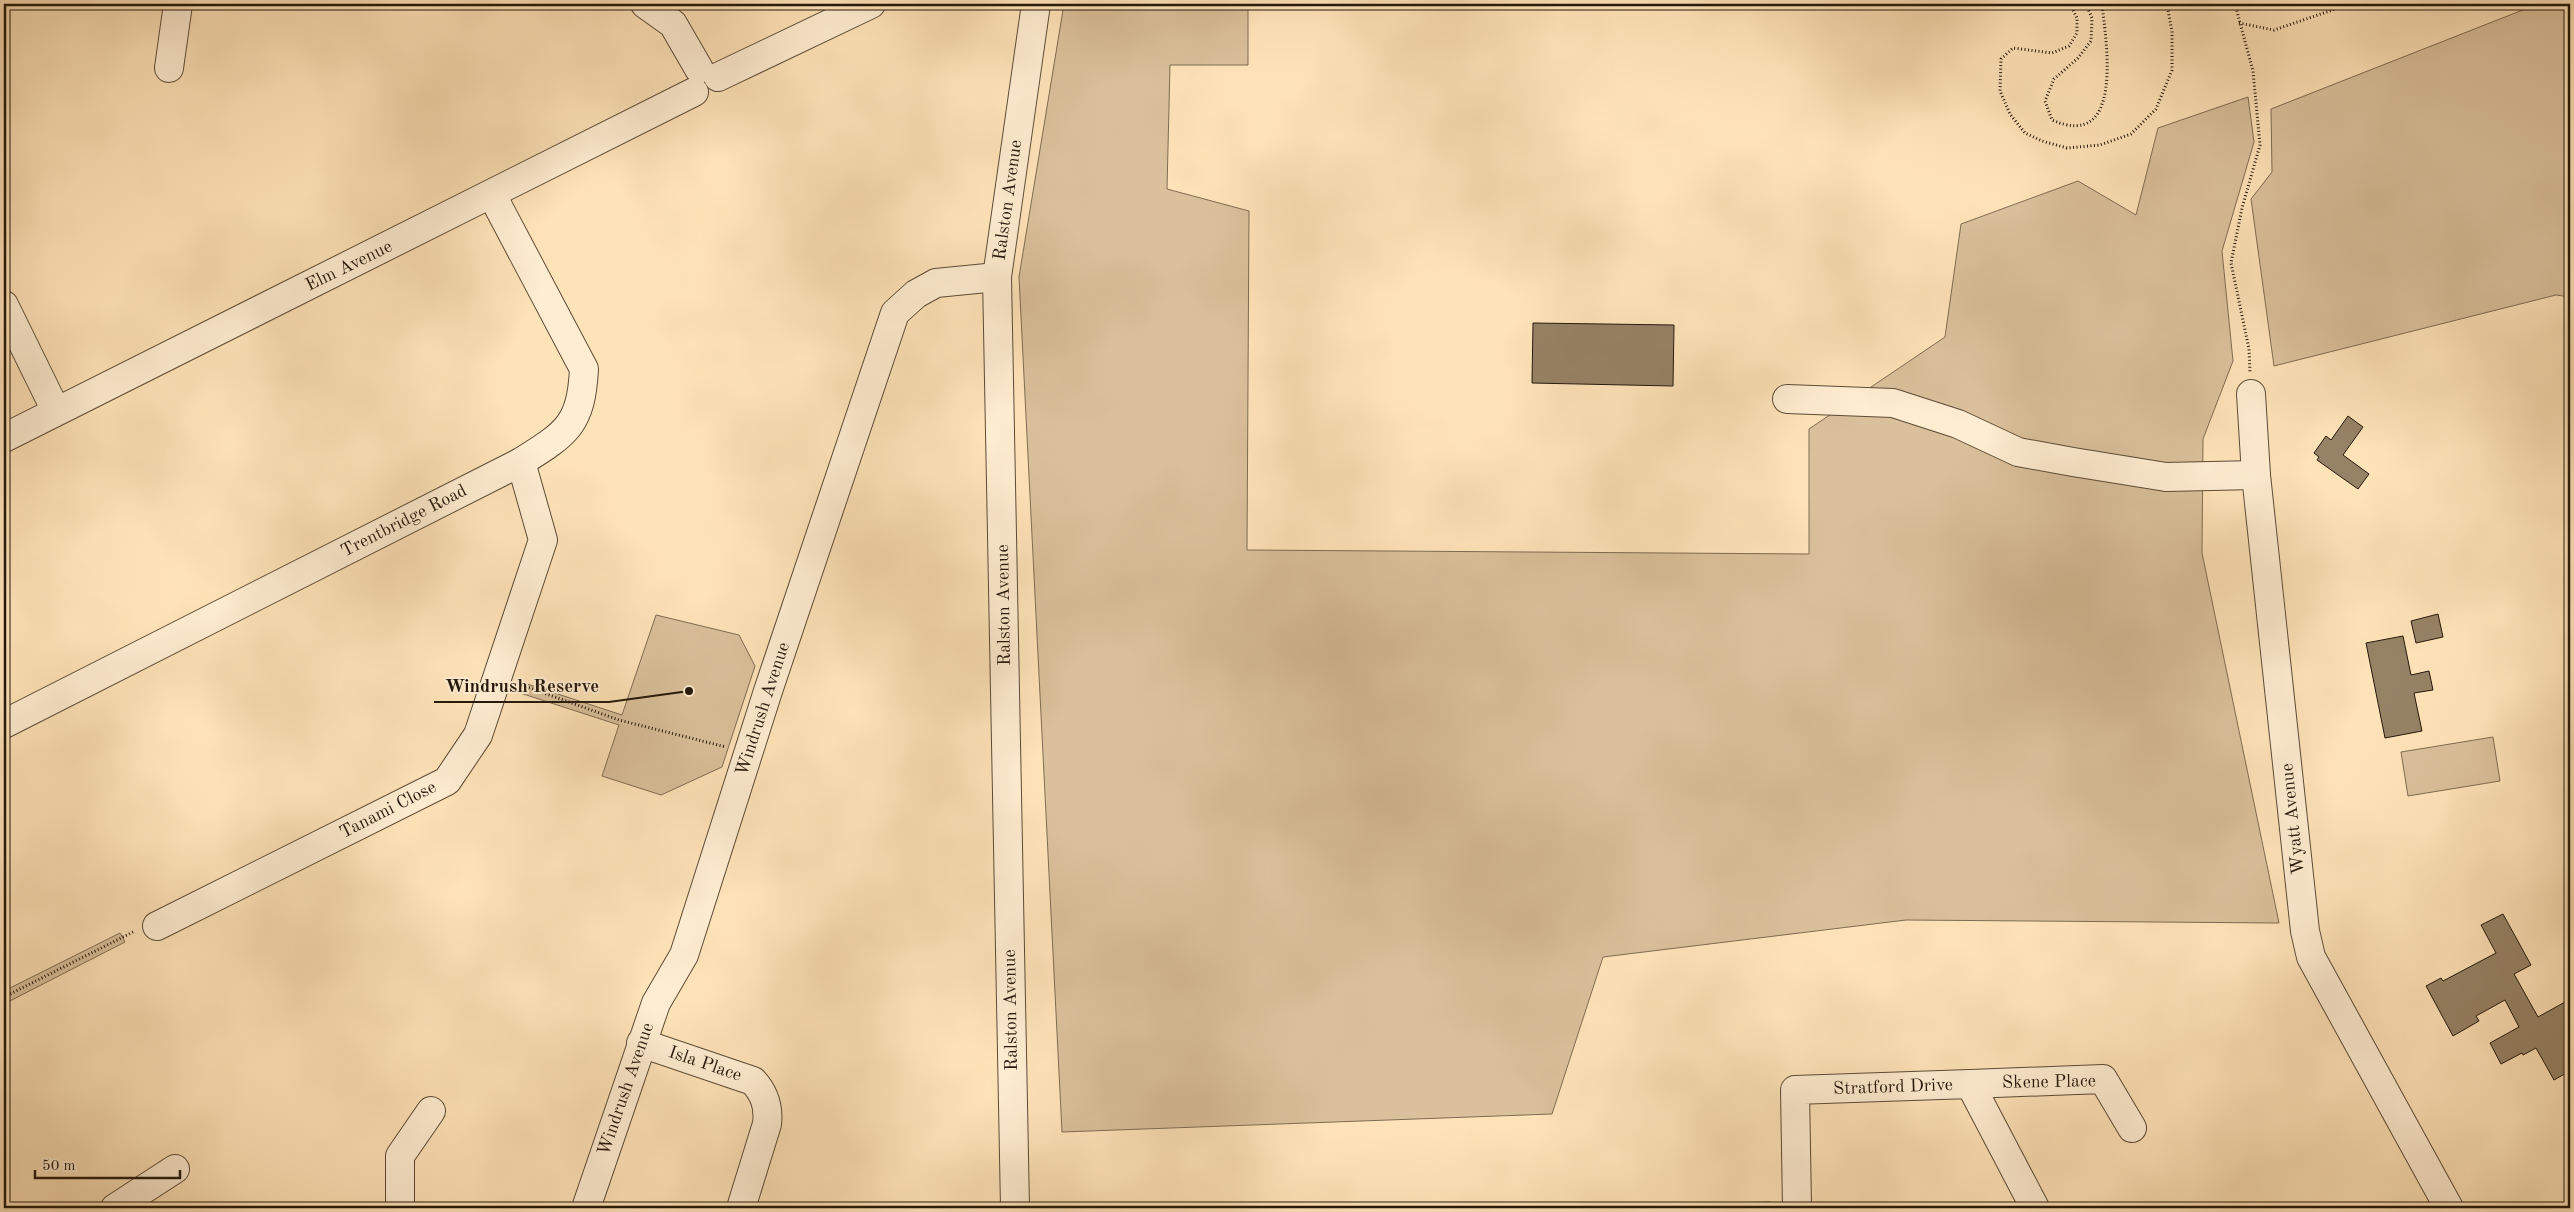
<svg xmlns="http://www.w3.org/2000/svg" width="2574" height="1212" font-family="'Old Standard TT',serif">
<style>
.green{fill:#dac09b;stroke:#7f6c53}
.building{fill:#968265;stroke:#24180b}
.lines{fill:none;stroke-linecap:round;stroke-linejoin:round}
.minor-casing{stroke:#5b4b36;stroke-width:30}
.path{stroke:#24180b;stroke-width:3;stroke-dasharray:1 2.5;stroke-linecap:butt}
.minor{stroke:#ffedd1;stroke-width:28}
.labels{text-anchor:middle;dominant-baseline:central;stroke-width:4;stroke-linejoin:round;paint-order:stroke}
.street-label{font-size:18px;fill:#24180b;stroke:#ffedd1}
.leader{fill:none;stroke:#24180b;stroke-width:2}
.callout-dot{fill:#24180b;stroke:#ffedd1;stroke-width:2}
.callout-label{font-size:19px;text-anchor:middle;font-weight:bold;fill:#24180b;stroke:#ffedd1;stroke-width:4;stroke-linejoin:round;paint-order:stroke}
</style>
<rect width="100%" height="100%" fill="#ffe3b8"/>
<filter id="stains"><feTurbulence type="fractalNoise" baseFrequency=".004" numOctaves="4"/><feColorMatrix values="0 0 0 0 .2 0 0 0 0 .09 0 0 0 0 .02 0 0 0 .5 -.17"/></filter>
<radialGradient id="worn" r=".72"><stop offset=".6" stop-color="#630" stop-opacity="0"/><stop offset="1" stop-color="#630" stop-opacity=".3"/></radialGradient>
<!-- green -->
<g class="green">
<path d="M 1064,4 L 1248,4 L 1248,65 L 1170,65 L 1167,189 L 1249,211 L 1247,550 L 1809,554 L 1809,429 L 1945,337 L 1961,224 L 2078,181 L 2136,215 L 2158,128 L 2248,97 L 2254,142 L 2222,251 L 2233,361 L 2203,439 L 2202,553 L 2279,923 L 1906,920 L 1603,957 L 1552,1114 L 1062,1132 L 1019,277 Z"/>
<path d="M 2538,4 L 2570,4 L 2570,297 L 2556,295 L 2274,366 L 2251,199 L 2272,172 L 2271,109 Z"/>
<path d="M 656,615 L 739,635 L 755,666 L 722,767 L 661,795 L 602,776 L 619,725 L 514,691 L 518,681 L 622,715 Z"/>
<path d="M 2493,737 L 2500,781 L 2408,796 L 2401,752 Z"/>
<path d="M 120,933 L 125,942 L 4,1004 L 4,991 Z"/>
<path d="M 1771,1202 L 1771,1208 L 1668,1208 L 1674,1204 Z"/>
</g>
<!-- building -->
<g class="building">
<path d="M 1533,323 L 1674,325 L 1673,386 L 1532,383 Z"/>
<path d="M 2348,416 L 2363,427 L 2343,455 L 2369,474 L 2358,489 L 2317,460 L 2319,457 L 2314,453 L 2326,436 L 2331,440 Z"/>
<path d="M 2438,614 L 2443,637 L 2416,643 L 2411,621 Z"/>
<path d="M 2403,636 L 2411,675 L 2429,671 L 2433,690 L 2414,693 L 2422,731 L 2385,738 L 2366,643 Z"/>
<path d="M 2503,914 L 2531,965 L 2514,974 L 2538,1017 L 2565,1002 L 2570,1012 L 2570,1071 L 2554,1080 L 2536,1048 L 2523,1055 L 2522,1053 L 2501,1064 L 2490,1043 L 2519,1027 L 2505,1000 L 2476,1016 L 2479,1021 L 2453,1036 L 2426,986 L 2441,978 L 2443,981 L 2496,953 L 2481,925 Z"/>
</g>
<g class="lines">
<!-- minor casing -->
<g class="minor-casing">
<g id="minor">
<path d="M 645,4 L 673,24 L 699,69"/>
<path d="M 169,68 L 178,4"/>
<path d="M 718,77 L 871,4"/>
<path d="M 4,305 L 56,411"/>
<path d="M 2251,394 L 2256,475 L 2305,931 L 2311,957 L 2449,1208"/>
<path d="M 1787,399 L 1893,403 L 1958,424 L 2018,452 L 2073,462 L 2166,477 L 2256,475"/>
<path d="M 4,438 L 694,92"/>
<path d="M 4,724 L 521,462 C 567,433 581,425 584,369 L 492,195"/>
<path d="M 157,926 L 447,781 L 478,735 L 543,540 L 521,462"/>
<path d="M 641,1043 L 753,1081 C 765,1094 769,1107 767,1124 L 741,1208"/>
<path d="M 1970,1084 L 2103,1079 L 2132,1128"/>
<path d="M 115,1208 L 175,1169"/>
<path d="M 400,1208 L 400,1156 L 431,1111"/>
<path d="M 586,1208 L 656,1003 L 684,955 L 768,691 L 895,313 L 916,294 L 936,283 L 997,277"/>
<path d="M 1015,1208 L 997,277 L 1036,4"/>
<path d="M 1797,1208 L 1795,1090 L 1970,1084 L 2035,1208"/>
</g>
</g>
<!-- path -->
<g class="path">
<path d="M 2070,4 L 2077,18 L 2077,33 L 2069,46 L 2052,53 L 2013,48 L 2001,59 L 2000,91 L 2010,114 L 2025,133 L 2042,141 L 2067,148 L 2100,145 L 2131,134 L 2156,109 L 2172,70 L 2172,32 L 2167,4"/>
<path d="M 2086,4 L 2092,18 L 2091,41 L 2078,58 L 2054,79 L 2045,101 L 2052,120 C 2125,152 2106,41 2102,4"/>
<path d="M 2235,4 L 2253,71 L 2260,145 L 2242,208 L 2231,263 L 2249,349 L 2250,372"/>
<path d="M 2239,23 L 2274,30 L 2350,4"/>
<path d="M 519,684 L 619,720 L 726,747"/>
<path d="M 4,997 L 135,931"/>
</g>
<!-- minor -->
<use href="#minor" class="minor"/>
</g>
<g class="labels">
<!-- street labels -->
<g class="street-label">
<text transform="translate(1008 200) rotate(-82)">Ralston Avenue</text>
<text transform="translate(349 266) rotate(-26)">Elm Avenue</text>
<text transform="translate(404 521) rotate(-27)">Trentbridge Road</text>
<text transform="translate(1004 605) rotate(-91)">Ralston Avenue</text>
<text transform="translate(763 709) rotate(-72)">Windrush Avenue</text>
<text transform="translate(388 810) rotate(-27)">Tanami Close</text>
<text transform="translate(2293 819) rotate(-96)">Wyatt Avenue</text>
<text transform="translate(1011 1010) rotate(-91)">Ralston Avenue</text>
<text transform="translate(705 1064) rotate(19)">Isla Place</text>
<text transform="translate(2049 1082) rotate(-1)">Skene Place</text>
<text transform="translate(1893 1087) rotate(-2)">Stratford Drive</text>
<text transform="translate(626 1089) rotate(-71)">Windrush Avenue</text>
</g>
</g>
<!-- callouts -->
<path class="leader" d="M689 691L609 702H434"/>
<circle class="callout-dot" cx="689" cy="691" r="5"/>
<g class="callout-label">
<text x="522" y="692">Windrush Reserve</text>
</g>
<!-- margin -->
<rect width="2574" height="1212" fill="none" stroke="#ffe3b8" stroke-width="20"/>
<rect x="5" y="5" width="2564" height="1202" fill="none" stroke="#24180b" stroke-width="2.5"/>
<rect x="10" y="10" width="2554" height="1192" fill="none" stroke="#24180b"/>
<!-- scale -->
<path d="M35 1170v8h145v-8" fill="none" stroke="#24180b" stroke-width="2.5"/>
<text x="42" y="1170" font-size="15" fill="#24180b" stroke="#ffedd1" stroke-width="4" paint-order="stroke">50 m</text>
<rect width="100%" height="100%" filter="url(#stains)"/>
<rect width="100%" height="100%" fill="url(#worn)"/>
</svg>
